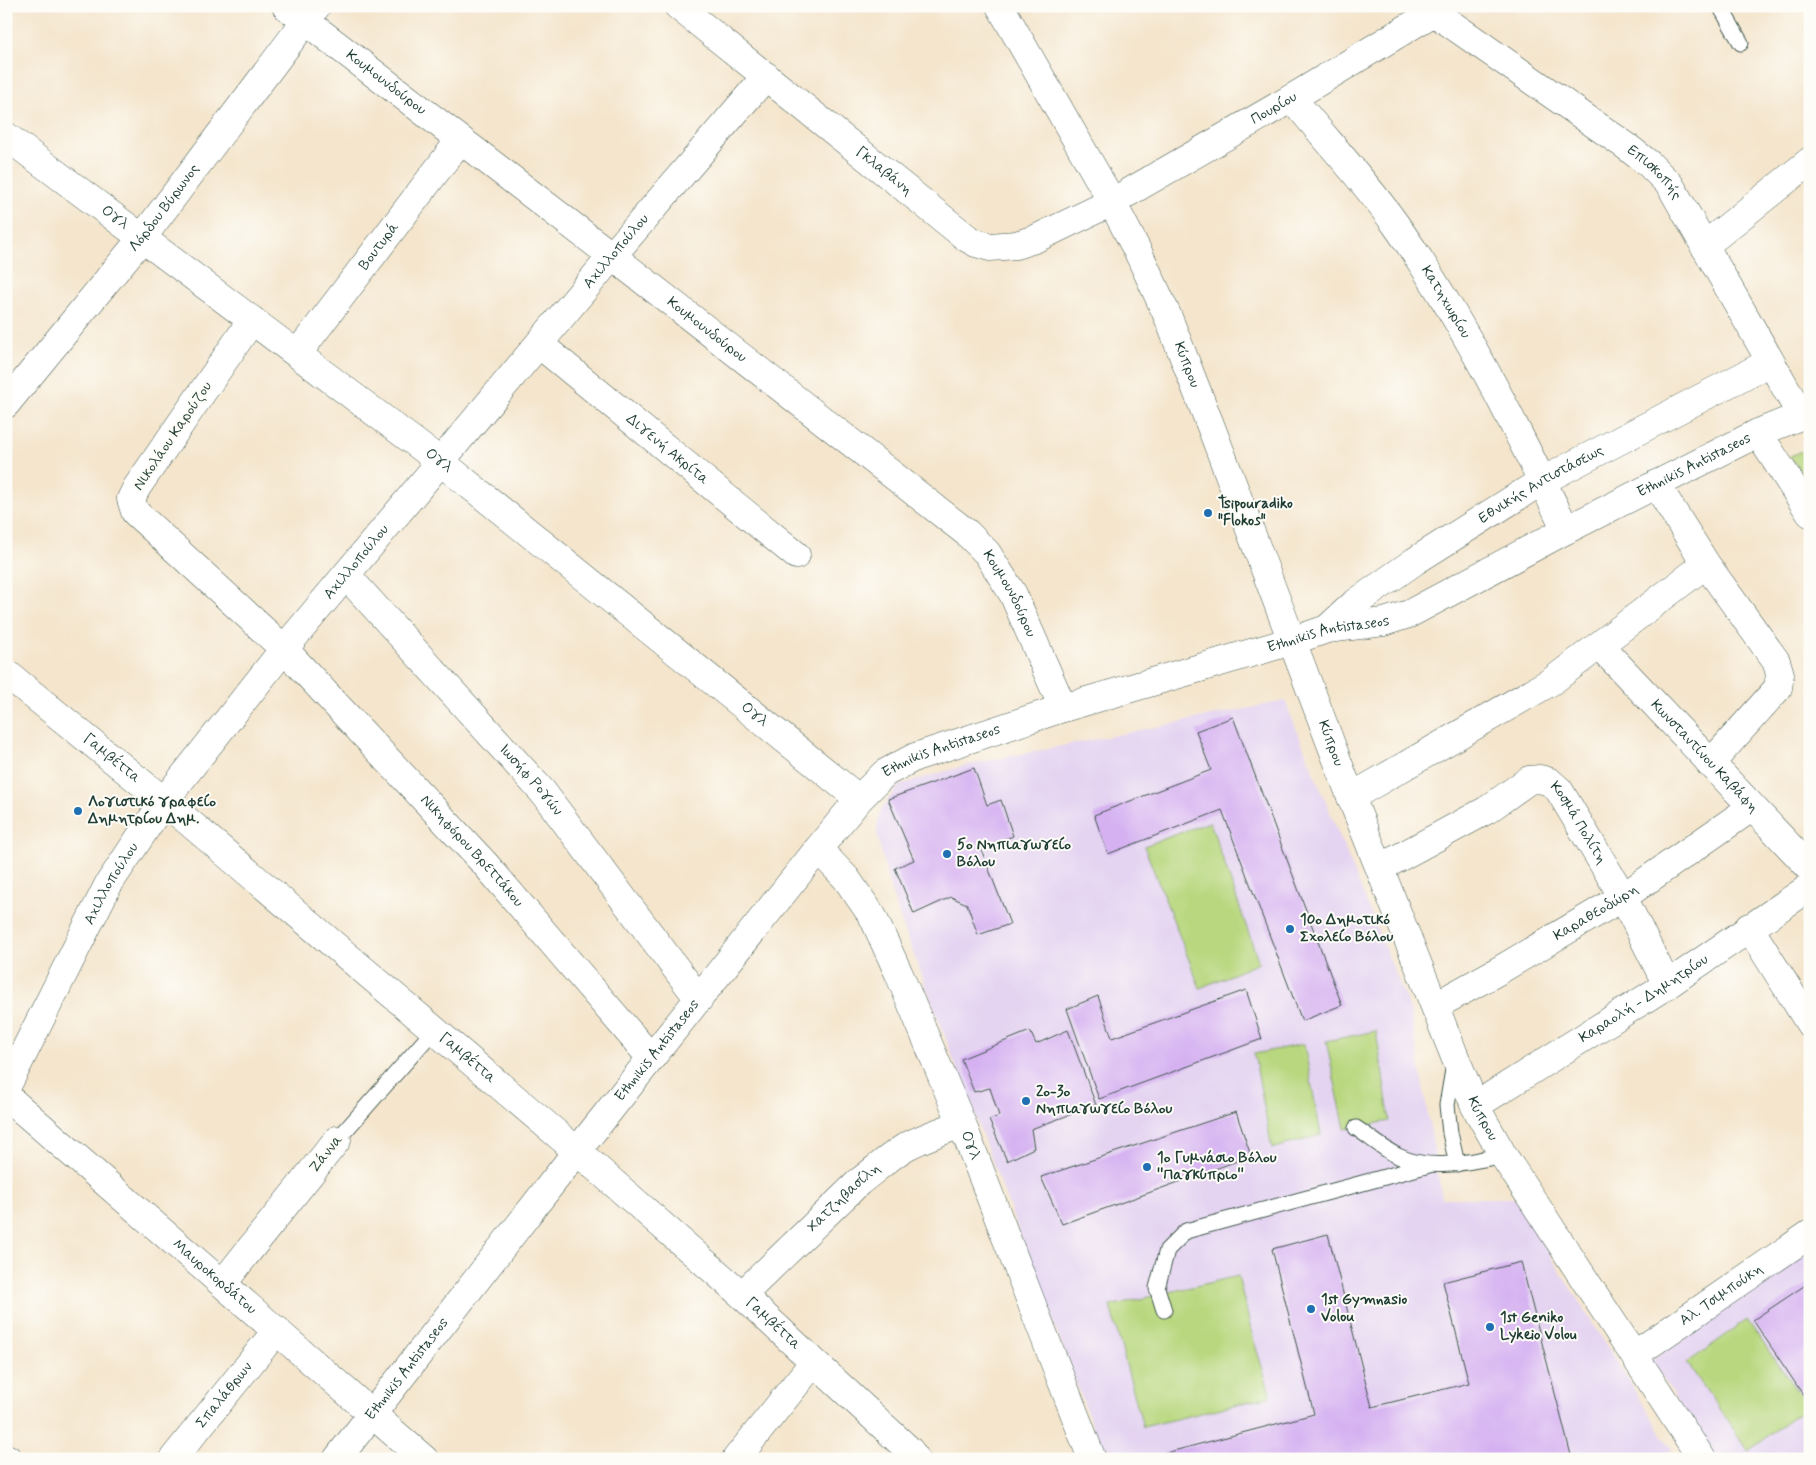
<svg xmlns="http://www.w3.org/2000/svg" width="1816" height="1465" font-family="Mynerve,sans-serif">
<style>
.built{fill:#e4d3f1}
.green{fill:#b8d77e;stroke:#6c8a59}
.building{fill:#d5b1f1}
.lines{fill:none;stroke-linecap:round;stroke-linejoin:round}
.lane-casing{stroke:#3f564b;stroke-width:17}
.street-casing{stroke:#3f564b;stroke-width:29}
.secondary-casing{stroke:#3f564b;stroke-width:29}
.lane{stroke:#fff;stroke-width:15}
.street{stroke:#fff;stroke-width:28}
.secondary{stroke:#fff;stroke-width:28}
.poi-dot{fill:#1f6fb2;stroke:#fdfcf7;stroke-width:2}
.labels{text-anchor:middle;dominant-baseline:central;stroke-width:4;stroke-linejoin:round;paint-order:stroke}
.street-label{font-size:15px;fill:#1f3d34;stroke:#fdfcf7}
.poi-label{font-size:15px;font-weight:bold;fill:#1f3d34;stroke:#fdfcf7;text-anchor:start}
</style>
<rect width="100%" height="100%" fill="#fdfcf7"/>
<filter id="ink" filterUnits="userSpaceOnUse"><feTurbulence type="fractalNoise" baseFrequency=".02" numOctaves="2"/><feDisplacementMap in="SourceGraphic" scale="10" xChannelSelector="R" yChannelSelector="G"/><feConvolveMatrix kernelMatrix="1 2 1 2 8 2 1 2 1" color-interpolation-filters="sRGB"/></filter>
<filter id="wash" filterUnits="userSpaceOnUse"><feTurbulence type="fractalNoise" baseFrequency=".0096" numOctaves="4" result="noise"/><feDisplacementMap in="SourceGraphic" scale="20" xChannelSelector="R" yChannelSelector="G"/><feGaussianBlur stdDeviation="1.12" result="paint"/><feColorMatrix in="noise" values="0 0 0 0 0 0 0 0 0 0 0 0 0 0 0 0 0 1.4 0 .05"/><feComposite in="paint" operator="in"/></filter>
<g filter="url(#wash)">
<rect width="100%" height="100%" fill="#f4e5cc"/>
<!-- built -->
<g class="built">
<path d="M 1285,701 L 1410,1010 L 1442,1198 L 1514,1198 L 1672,1450 L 1657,1459 L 1105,1459 L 903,926 L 889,885 L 880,847 L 877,832 L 878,821 L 881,810 L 899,785 L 967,765 Z"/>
<path d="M 1810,1251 L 1810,1459 L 1714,1459 L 1651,1360 Z"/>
</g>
<!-- green -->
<g class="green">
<path d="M 1810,448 L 1810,487 L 1790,456 Z"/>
<path d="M 1210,822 L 1259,963 L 1200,988 L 1144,846 Z"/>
<path d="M 1376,1031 L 1390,1121 L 1345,1129 L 1326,1041 Z"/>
<path d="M 1304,1044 L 1321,1135 L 1272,1149 L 1254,1054 Z"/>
<path d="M 1238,1276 L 1254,1341 L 1271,1396 L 1143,1427 L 1110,1306 Z"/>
<path d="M 1747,1320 L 1808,1407 L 1748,1450 L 1687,1363 Z"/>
</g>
<g id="blocks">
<!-- building -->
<g class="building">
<path d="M 1233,717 L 1342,1005 L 1302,1021 L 1222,810 L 1108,854 L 1094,815 L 1211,770 L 1196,731 Z"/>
<path d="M 974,768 L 987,805 L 1001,800 L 1013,836 L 981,849 L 1010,924 L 978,935 L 967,904 L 951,897 L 914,914 L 895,868 L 914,860 L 888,799 Z"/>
<path d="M 1246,990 L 1262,1039 L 1099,1099 L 1067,1009 L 1098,996 L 1112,1038 Z"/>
<path d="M 1068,1030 L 1096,1105 L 1031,1129 L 1034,1148 L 1007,1161 L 989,1120 L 999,1116 L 990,1088 L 974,1092 L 961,1059 L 1030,1031 L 1036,1044 Z"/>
<path d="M 1236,1112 L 1251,1156 L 1062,1224 L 1041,1177 Z"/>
<path d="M 1328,1234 L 1372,1407 L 1469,1383 L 1443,1282 L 1521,1262 L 1572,1459 L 1143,1459 L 1314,1414 L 1272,1249 Z"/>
<path d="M 1810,1282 L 1810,1405 L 1753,1320 Z"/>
</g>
</g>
</g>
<g filter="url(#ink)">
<use href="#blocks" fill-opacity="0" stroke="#3f564b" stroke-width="1"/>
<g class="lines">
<!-- lane casing -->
<g class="lane-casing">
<g id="lane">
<path d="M 1720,6 L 1741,43"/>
<path d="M 1454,1064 L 1447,1105 L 1450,1133 L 1457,1164"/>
<path d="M 1356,1128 C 1370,1137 1383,1149 1398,1156 C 1430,1172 1470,1162 1503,1155"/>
<path d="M 337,1140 L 434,1030"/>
<path d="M 1164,1310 L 1157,1288 L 1167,1250 L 1186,1231 L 1429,1165"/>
</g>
</g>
<!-- street casing -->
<g class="street-casing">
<g id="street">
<path id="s1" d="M 286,6 L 612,256 L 967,533 L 987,553 L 1013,594 L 1063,708"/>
<path id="s2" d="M 678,6 L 967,238 L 976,243 L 990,247 L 1016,245 L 1035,239 L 1112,202 L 1292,98 L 1434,12"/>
<path id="s3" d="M 1425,6 L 1626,146 L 1649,164 L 1670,185 L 1801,415"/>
<path id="s4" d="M 1292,98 C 1326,140 1364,180 1396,225 C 1463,320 1515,425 1566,530"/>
<path id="s5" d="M 6,136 L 441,462 L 859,799"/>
<path d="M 1704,246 L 1810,161"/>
<path id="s6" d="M 252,320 L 137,487 L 131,499 L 135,512 L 284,649 L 486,865 L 651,1058"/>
<path id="s7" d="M 539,344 L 796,555"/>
<path id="s8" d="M 298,353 L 460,140"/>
<path id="s9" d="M 6,404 L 142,238 L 316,7"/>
<path d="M 1758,433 L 1810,513"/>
<path d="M 1656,484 L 1706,564 L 1776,661 L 1780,674 L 1778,688 L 1710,764"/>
<path id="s10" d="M 346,575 L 542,791 L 699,999"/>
<path id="s11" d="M 1327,629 L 1354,604 L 1415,561 L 1542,481 L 1770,362"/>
<path id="s12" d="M 1600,646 L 1810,868"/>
<path id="s13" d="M 6,673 L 164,801 L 577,1151 L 742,1295 L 910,1451 L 915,1459"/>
<path d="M 1351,797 L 1552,681 L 1706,564"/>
<path id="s14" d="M 818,849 L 846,878 L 873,917 L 899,974 L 962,1124 L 1092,1459"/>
<path id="s15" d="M 1380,868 L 1487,810 L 1529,780 L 1540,779 L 1550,782 L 1559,790 L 1623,897 L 1667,985"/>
<path d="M 1749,927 L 1810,1024"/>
<path id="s16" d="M 1435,1006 L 1498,971 L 1623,897 L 1751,808"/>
<path id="s17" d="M 6,1088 L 108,885 L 164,801 L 284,649 L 612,256 L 766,76"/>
<path id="s18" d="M 6,1096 L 424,1459"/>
<path id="s19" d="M 1475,1106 L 1667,985 L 1810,887"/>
<path d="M 223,1283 L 337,1140"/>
<path id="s20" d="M 742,1295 L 859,1182 C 875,1170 890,1156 907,1146 C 925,1137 944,1130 962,1124"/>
<path id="s21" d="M 1634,1355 L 1810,1234"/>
<path d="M 6,1458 L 8,1459"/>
<path id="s22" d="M 173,1459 L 277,1330"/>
<path id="s23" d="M 337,1459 L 577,1151 L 818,849 L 859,799 L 885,773 L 915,757 L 1063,708 L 1292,641 L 1327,629 L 1384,622 L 1409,614 L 1566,530 L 1758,433 L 1810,412"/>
<path d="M 736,1459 L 813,1363"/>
</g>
</g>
<!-- secondary casing -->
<g class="secondary-casing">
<g id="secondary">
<path id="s24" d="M 1000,6 L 1112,202 L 1139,254 L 1168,317 L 1213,432 L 1351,797 L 1455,1057 L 1475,1106 L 1503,1155 L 1702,1459"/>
</g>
</g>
<!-- lane -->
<use href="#lane" class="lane"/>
<!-- street -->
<use href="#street" class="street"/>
<!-- secondary -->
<use href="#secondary" class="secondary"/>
</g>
</g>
<!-- markers -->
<g class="poi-dot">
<circle cx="1208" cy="513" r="5"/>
<circle cx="78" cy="811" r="5"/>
<circle cx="947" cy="854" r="5"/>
<circle cx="1290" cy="929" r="5"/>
<circle cx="1026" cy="1101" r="5"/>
<circle cx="1147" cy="1167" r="5"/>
<circle cx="1311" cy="1309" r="5"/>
<circle cx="1490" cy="1327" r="5"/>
</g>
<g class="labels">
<!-- street labels -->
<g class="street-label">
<text stroke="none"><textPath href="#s1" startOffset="126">Κουμουνδούρου</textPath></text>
<text stroke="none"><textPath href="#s2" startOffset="714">Πουρίου</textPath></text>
<text stroke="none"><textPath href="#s2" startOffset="264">Γκλαβάνη</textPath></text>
<text stroke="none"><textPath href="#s3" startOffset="284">Επισκοπής</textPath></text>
<text stroke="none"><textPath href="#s9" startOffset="252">Λόρδου Βύρωνος</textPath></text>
<text stroke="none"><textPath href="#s5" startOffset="136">Ογλ</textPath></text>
<text stroke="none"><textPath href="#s8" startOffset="134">Βουτυρά</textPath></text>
<text stroke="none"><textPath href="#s17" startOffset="1040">Αχιλλοπούλου</textPath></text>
<text stroke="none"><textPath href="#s4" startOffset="256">Κατηχωρίου</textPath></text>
<text stroke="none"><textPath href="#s1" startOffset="531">Κουμουνδούρου</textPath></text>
<text stroke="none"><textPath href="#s24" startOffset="405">Κύπρου</textPath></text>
<text transform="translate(173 436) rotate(-56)">Νικολάου Καρούζου</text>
<text stroke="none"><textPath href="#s7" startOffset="166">Διγενή Ακρίτα</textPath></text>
<text stroke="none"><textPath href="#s5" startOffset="541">Ογλ</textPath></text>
<text stroke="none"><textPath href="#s23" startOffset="1749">Ethnikis Antistaseos</textPath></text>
<text stroke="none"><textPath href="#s11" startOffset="259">Εθνικής Αντιστάσεως</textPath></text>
<text stroke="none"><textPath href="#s17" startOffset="635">Αχιλλοπούλου</textPath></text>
<text stroke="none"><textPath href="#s1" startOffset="936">Κουμουνδούρου</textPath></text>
<text stroke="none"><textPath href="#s23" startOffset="1344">Ethnikis Antistaseos</textPath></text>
<text stroke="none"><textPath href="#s5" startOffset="946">Ογλ</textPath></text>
<text stroke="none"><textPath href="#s24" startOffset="810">Κύπρου</textPath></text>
<text stroke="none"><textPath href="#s23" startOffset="939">Ethnikis Antistaseos</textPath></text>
<text stroke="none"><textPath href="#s12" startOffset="152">Κωνσταντίνου Καβάφη</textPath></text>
<text stroke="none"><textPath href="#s13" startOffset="136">Γαμβέττα</textPath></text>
<text stroke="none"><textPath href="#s10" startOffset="276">Ιωσήφ Ρογών</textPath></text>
<text stroke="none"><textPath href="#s15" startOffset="245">Κοσμά Πολίτη</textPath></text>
<text stroke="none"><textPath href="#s6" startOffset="708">Νικηφόρου Βρεττάκου</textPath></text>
<text stroke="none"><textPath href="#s17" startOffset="230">Αχιλλοπούλου</textPath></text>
<text stroke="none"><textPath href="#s16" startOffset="186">Καραθεοδώρη</textPath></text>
<text stroke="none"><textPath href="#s19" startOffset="200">Καραολή - Δημητρίου</textPath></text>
<text stroke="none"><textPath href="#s23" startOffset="519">Ethnikis Antistaseos</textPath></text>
<text stroke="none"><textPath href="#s13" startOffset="601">Γαμβέττα</textPath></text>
<text stroke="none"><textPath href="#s24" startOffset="1215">Κύπρου</textPath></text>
<text stroke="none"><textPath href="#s14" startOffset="336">Ογλ</textPath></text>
<text transform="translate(326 1154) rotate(-51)">Ζάννα</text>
<text stroke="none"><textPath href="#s20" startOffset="141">Χατζηβασίλη</textPath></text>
<text stroke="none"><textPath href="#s18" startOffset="276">Μαυροκορδάτου</textPath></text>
<text stroke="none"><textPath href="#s21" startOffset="106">Αλ. Τσιμπούκη</textPath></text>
<text stroke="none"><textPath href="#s13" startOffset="1006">Γαμβέττα</textPath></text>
<text stroke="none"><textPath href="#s23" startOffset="114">Ethnikis Antistaseos</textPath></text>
<text stroke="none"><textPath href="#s22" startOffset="82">Σπαλάθρων</textPath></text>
</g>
<!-- poi labels -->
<g class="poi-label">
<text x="1218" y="504">Tsipouradiko<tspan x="1218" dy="17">"Flokos"</tspan></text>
<text x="88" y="802">Λογιστικό γραφείο<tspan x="88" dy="17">Δημητρίου Δημ.</tspan></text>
<text x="957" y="845">5ο Νηπιαγωγείο<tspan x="957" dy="17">Βόλου</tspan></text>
<text x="1300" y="920">10ο Δημοτικό<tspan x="1300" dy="17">Σχολείο Βόλου</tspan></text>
<text x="1036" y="1092">2ο-3ο<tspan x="1036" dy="17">Νηπιαγωγείο Βόλου</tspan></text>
<text x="1157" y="1158">1ο Γυμνάσιο Βόλου<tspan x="1157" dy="17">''Παγκύπριο''</tspan></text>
<text x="1321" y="1300">1st Gymnasio<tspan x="1321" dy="17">Volou</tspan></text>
<text x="1500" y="1318">1st Geniko<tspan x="1500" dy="17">Lykeio Volou</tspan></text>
</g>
</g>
<!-- margin -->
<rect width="1816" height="1465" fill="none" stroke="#fdfcf7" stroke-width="25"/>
</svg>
